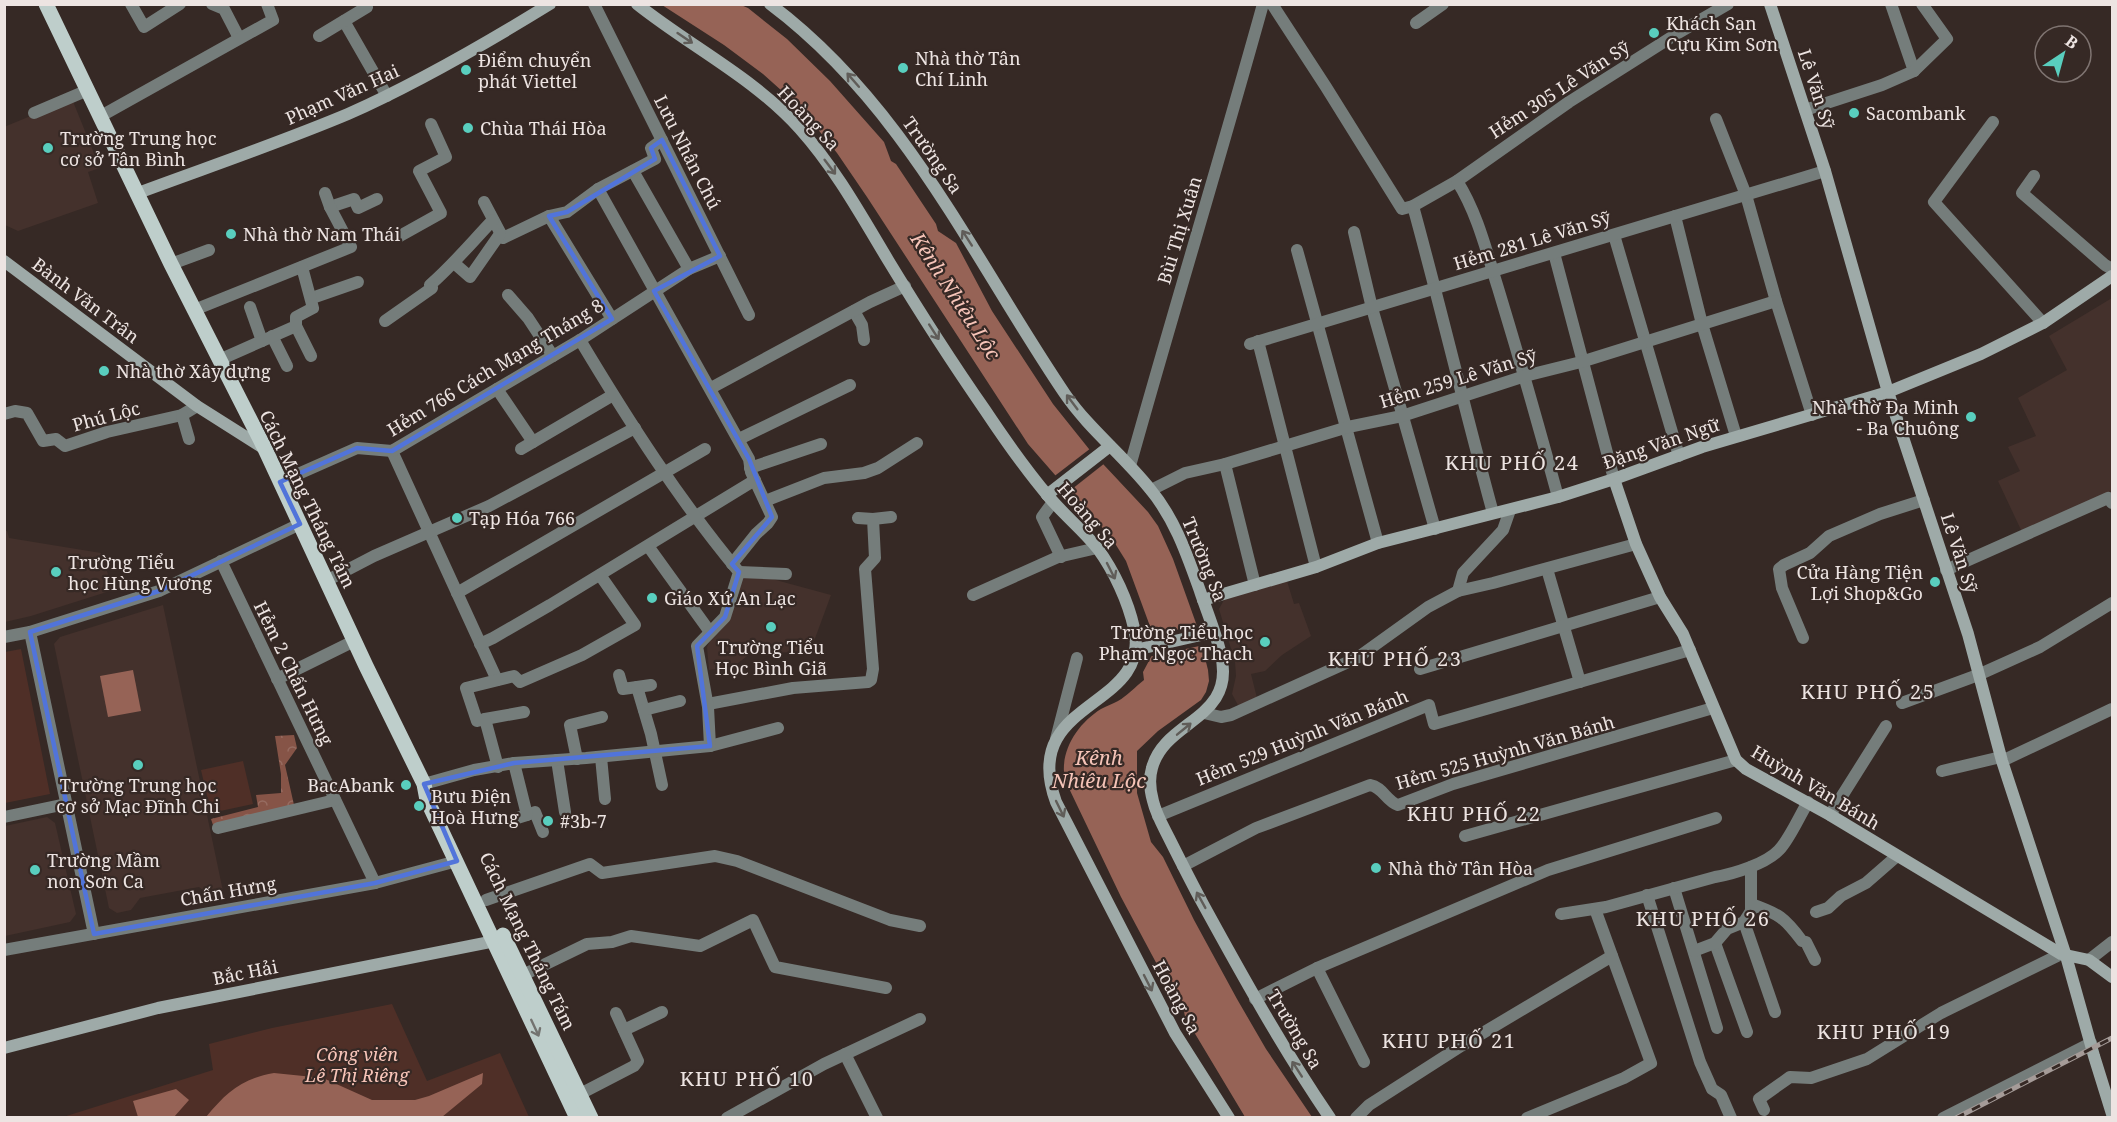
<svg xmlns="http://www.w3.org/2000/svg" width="2117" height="1122" font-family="'Noto Serif',serif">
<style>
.built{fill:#44312c}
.green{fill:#4f2f27}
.forest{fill:url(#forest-crowns)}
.water{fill:#966356}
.pier{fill:#362925}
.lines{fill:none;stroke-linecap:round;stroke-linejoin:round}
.street{stroke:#757d7b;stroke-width:12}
.secondary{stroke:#9eaaa8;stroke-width:12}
.primary{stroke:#bececb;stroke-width:15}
.rail-casing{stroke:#a59b98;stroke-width:5}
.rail{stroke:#362925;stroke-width:3;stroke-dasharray:9;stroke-linecap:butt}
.oneway{stroke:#605d59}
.oneway2{stroke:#737370}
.marked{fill:none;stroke:#5174da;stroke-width:4.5;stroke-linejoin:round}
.poi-dot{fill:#59cebe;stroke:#362925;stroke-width:2}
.labels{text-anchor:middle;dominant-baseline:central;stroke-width:4.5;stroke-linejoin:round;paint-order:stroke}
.poi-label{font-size:18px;fill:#ede4e2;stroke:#362925;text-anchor:start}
.street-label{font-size:18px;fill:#ede4e2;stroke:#362925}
.park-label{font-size:18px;font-style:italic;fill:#f7c4b8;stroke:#362925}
.water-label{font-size:20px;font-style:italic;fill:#f6c4b8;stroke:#362925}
.neighbourhood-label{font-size:20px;letter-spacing:1.5px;fill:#ede4e2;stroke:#362925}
</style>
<defs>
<pattern id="forest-crowns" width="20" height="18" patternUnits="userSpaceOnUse" patternTransform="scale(1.5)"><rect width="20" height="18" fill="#865447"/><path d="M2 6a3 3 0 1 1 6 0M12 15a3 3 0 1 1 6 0" fill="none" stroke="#976c61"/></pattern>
</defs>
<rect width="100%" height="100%" fill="#362925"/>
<!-- built -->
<g class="built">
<path d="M 72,99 L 100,168 L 88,172 L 98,203 L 18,231 L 5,225 L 4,127 Z"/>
<path d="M 2112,298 L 2112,491 L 2022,532 L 1998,481 L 2020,471 L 2008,447 L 2036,436 L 2018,398 L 2067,370 L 2049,336 Z"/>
<path d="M 5,531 L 7,531 L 9,538 L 101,553 L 113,590 L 31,616 L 5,622 Z"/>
<path d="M 743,571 L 831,595 L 810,652 L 751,653 L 733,667 L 709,670 L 707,647 Z"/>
<path d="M 1287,581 L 1294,604 L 1299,603 L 1311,636 L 1282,655 L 1265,671 L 1251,674 L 1257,698 L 1239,707 L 1232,694 L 1236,676 L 1235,662 L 1219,609 L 1224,600 Z"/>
<path d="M 163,605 L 224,896 L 210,895 L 199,887 L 140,898 L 131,910 L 117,913 L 109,908 L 54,644 L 60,637 Z"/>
<path d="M 47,817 L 55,823 L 76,914 L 70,922 L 5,936 L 5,826 Z"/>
</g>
<!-- green -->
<g class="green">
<path d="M 21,649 L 50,794 L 5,803 L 5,652 Z"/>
<path d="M 243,761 L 253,804 L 211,813 L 201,770 Z"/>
<path d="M 392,1004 L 427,1081 L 500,1053 L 529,1117 L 60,1118 L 213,1070 L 209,1044 L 272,1028 Z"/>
</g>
<!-- forest -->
<path class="forest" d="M 294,735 L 297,748 L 285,765 L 294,805 L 213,825 L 211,819 L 258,807 L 256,795 L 281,793 L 281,774 L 275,736 Z"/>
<!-- water -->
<g class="water">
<path d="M 662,5 L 741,5 L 748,8 L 787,39 L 830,81 L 884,142 L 891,161 L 896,164 L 936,224 L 938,231 L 956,243 L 992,311 L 1053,404 L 1089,449 L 1148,512 L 1158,526 L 1173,559 L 1197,626 L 1208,670 L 1209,681 L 1206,692 L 1201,700 L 1158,731 L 1137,751 L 1137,793 L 1151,842 L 1163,857 L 1194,920 L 1237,999 L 1266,1049 L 1312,1117 L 1245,1117 L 1185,1017 L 1184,1011 L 1176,1000 L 1121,897 L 1065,780 C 1059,752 1077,724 1101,709 C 1106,706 1113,704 1118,701 C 1127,696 1135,687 1144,680 L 1143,672 L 1151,657 L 1151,629 L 1126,561 L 1111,537 L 1096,521 L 1091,511 L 1076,503 L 1069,491 L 1028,444 L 867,197 L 837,153 L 808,117 L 782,91 L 763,74 L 724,45 Z"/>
<path d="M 133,670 L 141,711 L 108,717 L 100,676 Z"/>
<path d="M 274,1073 L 323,1078 L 372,1100 L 415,1100 L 429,1096 L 483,1073 L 482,1084 L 442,1117 L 206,1117 C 227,1092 241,1079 274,1073 Z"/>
<path d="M 176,1089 L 189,1100 L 174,1117 L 138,1117 L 133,1101 Z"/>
</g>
<!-- pier -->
<g class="pier">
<path d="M 1091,448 L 1105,463 L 1067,493 L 1052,478 Z"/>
<path d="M 1198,625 L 1204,645 L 1149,657 L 1149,636 Z"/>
</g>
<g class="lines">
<!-- street -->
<g class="street">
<path d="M 131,4 L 144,27 L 180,4"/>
<path d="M 212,4 L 224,9 L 239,38"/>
<path d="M 594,4 L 749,315"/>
<path d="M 1272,4 L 1326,87 L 1402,209 L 1413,206 L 1457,181 L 1569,102 L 1678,33 L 1728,4"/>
<path d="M 1891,4 L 1914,71"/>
<path d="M 344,21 L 387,96"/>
<path d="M 1416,23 L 1443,4"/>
<path d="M 319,36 L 367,7"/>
<path d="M 1805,110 L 1882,85 L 1914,71 L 1947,39 L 1922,4"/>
<path d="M 34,113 L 88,90"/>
<path d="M 101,116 L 273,20 L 267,4"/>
<path d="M 1716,119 L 1746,195 L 1776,301 L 1812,415"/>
<path d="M 1993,122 L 1934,202 L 2043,323"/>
<path d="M 633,171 L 689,269"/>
<path d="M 2034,176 L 2022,193 L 2105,265 L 2112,269"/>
<path d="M 1457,181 C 1477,212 1487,253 1498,288 C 1519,357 1539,427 1558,497"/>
<path d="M 598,189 L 749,459 L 751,472 L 772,517 L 768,523 L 756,534 L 732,564"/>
<path d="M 484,202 L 503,238 L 549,216 L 567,212 L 598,189 L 655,159 L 651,148 L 662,140"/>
<path d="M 1413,206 C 1441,308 1465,411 1493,513"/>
<path d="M 330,207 L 354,199 L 358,208 L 377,199"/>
<path d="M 549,216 L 612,319"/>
<path d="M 1675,216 L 1702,324 L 1736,436"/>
<path d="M 1354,232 L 1372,308 L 1435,529"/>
<path d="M 1614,235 L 1679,456"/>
<path d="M 398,237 L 441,213 L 419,171 L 446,157 L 431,124"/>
<path d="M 1297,250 L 1378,543"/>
<path d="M 1554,253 L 1614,479"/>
<path d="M 454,263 L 470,277 L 500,234"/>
<path d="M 171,264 L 209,250"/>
<path d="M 430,285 C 453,265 472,242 493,220"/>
<path d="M 508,295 L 528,318 L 553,356"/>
<path d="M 312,298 L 358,282"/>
<path d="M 250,307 L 262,341"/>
<path d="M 194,310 L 351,247 L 330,207 L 325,193"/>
<path d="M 854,311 L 862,325 L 864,340"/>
<path d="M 385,321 L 432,288"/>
<path d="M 296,326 L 311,356"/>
<path d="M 272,336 L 287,366"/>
<path d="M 1258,341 L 1316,567"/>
<path d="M 1250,344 L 1825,171"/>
<path d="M 219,360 L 296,326 L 296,317 L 313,308 L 302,267"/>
<path d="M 711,388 L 870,302 L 905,286"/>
<path d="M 497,389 L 533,442"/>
<path d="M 4,414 L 15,411 L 27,413 L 43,441 L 56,439 L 65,446 L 107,432 L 182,415 L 197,406"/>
<path d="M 182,415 L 189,439"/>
<path d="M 739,439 L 850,385"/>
<path d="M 521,449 L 613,395"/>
<path d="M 392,451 L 497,680"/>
<path d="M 1225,464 L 1255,585"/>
<path d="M 1130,466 C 1173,312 1220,159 1263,4"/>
<path d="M 750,468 L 821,444"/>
<path d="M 280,482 L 357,448 L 392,451 L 580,340 L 689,269 L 720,256"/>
<path d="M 1151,490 L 1185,473 L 1225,464 L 1348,427 L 1402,416 L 1525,376 L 1581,362 L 1776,301"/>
<path d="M 765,501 L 824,478 L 864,473 L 878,468 L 917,443"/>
<path d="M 1053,502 L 1042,517 L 1061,557"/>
<path d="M 873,519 L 891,517"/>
<path d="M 648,546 L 710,632"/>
<path d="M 221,561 L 375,883"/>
<path d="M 1547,569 L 1580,682"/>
<path d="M 1946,570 L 2108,498 L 2112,503"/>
<path d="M 739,572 L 786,574"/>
<path d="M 326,581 L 374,556 L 489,506 L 635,428"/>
<path d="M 1458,591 L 1463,573 L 1503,530 L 1510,510"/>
<path d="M 457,593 L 705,449"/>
<path d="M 973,595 L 1058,557 L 1097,548"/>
<path d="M 30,632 L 94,934"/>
<path d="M 4,637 L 30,632 L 159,591 L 300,524"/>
<path d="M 1803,638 L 1782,588 L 1779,569 L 1784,565 L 1810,553 L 1829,536 L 1880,514 L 1924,500"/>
<path d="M 480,644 L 493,638 L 550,605 L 755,480"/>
<path d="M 1420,669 L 1660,597"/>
<path d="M 619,675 L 623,689 L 651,685"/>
<path d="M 277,679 L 354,641"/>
<path d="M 637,687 L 651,734 L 662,785"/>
<path d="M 1902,703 L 1978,675 L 2040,647 L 2112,603"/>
<path d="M 708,704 L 793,688 L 868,682 L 871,680 L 873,669 L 865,569 L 875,558 L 873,519 L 858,518"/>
<path d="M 644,710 L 680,701"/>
<path d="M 1204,713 L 1221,717 L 1231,715 L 1357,658 L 1428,607 L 1458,591 L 1493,583 L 1636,544"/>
<path d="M 485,719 L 524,712"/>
<path d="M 1056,739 L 1077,658"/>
<path d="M 710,746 L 778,728"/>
<path d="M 601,757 L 605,799"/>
<path d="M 577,759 L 570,725 L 602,717"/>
<path d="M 557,760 L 565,812"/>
<path d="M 2002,761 L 2112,709"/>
<path d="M 498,767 L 485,719 L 477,721 L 466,688 L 514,676 L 520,682 L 582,655 L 635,625 L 600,575"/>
<path d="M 1942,771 L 2001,757"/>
<path d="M 424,784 L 474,770 L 514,763 L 586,758 L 710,746 L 708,707 L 697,646 L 725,617 L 739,572 C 679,500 628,420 580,340"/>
<path d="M 527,815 L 535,812 L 543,832"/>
<path d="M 1830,815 L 1886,726"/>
<path d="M 1158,816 L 1429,705 L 1434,724 L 1690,650"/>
<path d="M 4,817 L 66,804"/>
<path d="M 514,819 L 527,815 L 514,763"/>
<path d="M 218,828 L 335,800"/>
<path d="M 1465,836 L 1736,760"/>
<path d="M 1183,866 L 1256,828 L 1370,785 C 1383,787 1386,801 1398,805 L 1453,784 L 1713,708"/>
<path d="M 1674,888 L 1717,1028"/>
<path d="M 1647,895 L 1700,1062 L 1712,1089 L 1721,1095 L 1731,1118"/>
<path d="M 486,900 L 590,864 L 602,873 L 715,856 L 737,861 L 890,920 L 920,926"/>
<path d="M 1751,904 C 1779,914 1784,917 1802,941 L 1806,942 L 1815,960"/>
<path d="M 1816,912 L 1828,908 L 1841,896 L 1866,883 L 1897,856"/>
<path d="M 1561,914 L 1606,907 L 1715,877 C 1733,874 1766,864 1779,850 C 1789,840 1800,815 1808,802"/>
<path d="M 1744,922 L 1775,1012"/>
<path d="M 1715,943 L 1747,1032"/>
<path d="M 4,950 L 375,883 L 457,861"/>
<path d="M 1694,951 L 1715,943 L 1727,929 L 1744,922 L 1751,911 L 1751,867"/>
<path d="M 2089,960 L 2112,942"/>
<path d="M 1317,968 L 1364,1062"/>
<path d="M 523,975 L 587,944 L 612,942 L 631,936 L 700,946 L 753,920 L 775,967 L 886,988"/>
<path d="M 1255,999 L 1317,968 L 1548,870 L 1716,818"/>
<path d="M 624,1030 L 662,1012"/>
<path d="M 845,1054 L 877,1118"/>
<path d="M 580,1094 L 634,1066 L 638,1061 L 616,1013"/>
<path d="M 1764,1110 L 1759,1099 L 1790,1077 L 1811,1078 L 1867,1059 L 1941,1013 L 2061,954"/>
<path d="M 727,1118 L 824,1064 L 920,1019"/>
<path d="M 1356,1118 L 1369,1105 L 1461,1046 L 1612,956"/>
<path d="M 1527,1118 L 1624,1078 L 1651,1063 L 1595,909"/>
<path d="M 1943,1118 L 2091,1043"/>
</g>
<!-- secondary -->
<g class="secondary">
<path d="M 637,4 C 691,47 753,77 800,129 C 835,168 861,215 888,260 C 919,311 951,361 985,410 C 1005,440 1026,470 1049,497 C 1064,515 1083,530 1098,549 C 1114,571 1128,601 1134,628 C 1153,710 1018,698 1056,802 L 1175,1033 L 1229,1118"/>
<path d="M 770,4 C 905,105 973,258 1065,394 C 1089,429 1123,455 1150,489 C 1175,519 1187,555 1200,591 C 1207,612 1216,633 1221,655 C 1236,720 1165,719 1152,768 C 1149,778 1150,790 1153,801 C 1156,814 1163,826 1169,838 C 1180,860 1191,882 1203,904 C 1243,977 1283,1049 1330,1118"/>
<path d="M 1770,4 L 1825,171 L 1888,392 L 1968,634 L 2002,761 L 2066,956 L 2094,1056 L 2112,1114"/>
<path d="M 138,193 C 208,167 279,143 348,114 C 418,83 485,44 550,4"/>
<path d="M 4,261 L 197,406 L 265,449"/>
<path d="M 1614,479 L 1636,544 L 1660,597 L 1683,634 L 1736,760 L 1746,769 L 1830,815 L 2061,954 L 2089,960 L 2112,977"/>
<path d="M 1047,495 L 1110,446"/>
<path d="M 1203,600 L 1316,567 L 1378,543 L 1558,497 L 1614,479 L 1702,447 L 1888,392 L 1981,354 L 2043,323 L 2112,276"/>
<path d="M 1135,650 L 1214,632"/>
<path d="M 4,1048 L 158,1008 L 495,941"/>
</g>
<!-- primary -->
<g class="primary">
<path d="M 46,4 L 171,264 L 265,449 L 366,666 L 424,784 L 427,800 L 577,1118"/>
<path d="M 503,935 L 591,1118"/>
</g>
<!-- rail casing -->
<g class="rail-casing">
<path id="rail" d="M 1956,1118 L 2112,1038"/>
</g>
<!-- rail -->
<use href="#rail" class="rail"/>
</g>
<!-- one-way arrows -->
<defs><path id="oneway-shaft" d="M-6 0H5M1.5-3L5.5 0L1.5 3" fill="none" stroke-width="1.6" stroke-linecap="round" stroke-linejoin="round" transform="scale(1.5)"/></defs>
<g class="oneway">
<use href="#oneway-shaft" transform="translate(685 38) rotate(34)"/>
<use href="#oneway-shaft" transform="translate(853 80) rotate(-131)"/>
<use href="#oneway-shaft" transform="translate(830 167) rotate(53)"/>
<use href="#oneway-shaft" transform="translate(967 238) rotate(-123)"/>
<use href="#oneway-shaft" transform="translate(934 332) rotate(57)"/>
<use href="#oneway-shaft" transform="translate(1072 402) rotate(-127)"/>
<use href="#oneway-shaft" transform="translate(1111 571) rotate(63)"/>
<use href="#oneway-shaft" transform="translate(1184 729) rotate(-39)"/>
<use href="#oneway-shaft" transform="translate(1060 809) rotate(64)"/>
<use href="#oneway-shaft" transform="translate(1201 900) rotate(-119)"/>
<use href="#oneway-shaft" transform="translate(1148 983) rotate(63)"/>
<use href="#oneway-shaft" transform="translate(1297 1069) rotate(-123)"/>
</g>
<use class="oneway2" href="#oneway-shaft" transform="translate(535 1028) rotate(65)"/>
<!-- marked area -->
<path class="marked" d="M 662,140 L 720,256 L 654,291 L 749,459 L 772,517 L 732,564 L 739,572 L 725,617 L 697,646 L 710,746 L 514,763 L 424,784 L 457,861 L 375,883 L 94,934 L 30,632 L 159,591 L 300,524 L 280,482 L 357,448 L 392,451 L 612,319 L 549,216 L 567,212 L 655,159 L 651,148 Z"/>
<!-- markers -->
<g class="poi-dot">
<circle cx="1654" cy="33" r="6"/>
<circle cx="903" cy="68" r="6"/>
<circle cx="466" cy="70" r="6"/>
<circle cx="1854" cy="113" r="6"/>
<circle cx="468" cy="128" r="6"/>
<circle cx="48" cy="148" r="6"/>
<circle cx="231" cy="234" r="6"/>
<circle cx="104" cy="371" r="6"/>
<circle cx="1971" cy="417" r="6"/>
<circle cx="457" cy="518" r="6"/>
<circle cx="56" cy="572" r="6"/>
<circle cx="1935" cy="582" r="6"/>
<circle cx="652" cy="598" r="6"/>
<circle cx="771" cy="627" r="6"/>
<circle cx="1265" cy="642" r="6"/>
<circle cx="138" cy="765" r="6"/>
<circle cx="406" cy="785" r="6"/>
<circle cx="419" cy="806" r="6"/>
<circle cx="548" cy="821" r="6"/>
<circle cx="1376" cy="868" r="6"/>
<circle cx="35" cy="870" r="6"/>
</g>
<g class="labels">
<!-- poi labels -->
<g class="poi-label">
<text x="1666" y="23">Khách Sạn<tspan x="1666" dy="21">Cựu Kim Sơn</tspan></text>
<text x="915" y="58">Nhà thờ Tân<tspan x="915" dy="21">Chí Linh</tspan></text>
<text x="478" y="60">Điểm chuyển<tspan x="478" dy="21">phát Viettel</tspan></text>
<text x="1866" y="113">Sacombank</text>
<text x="480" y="128">Chùa Thái Hòa</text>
<text x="60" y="138">Trường Trung học<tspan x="60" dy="21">cơ sở Tân Bình</tspan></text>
<text x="243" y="234">Nhà thờ Nam Thái</text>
<text x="116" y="371">Nhà thờ Xây dựng</text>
<text x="1959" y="407" text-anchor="end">Nhà thờ Đa Minh<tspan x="1959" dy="21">- Ba Chuông</tspan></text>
<text x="469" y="518">Tạp Hóa 766</text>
<text x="68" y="562">Trường Tiểu<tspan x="68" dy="21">học Hùng Vương</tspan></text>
<text x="1923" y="572" text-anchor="end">Cửa Hàng Tiện<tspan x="1923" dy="21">Lợi Shop&amp;Go</tspan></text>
<text x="664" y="598">Giáo Xứ An Lạc</text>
<text x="1253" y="632" text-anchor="end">Trường Tiểu học<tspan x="1253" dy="21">Phạm Ngọc Thạch</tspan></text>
<text x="771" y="647" text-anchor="middle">Trường Tiểu<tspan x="771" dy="21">Học Bình Giã</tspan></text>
<text x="138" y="785" text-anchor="middle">Trường Trung học<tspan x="138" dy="21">cơ sở Mạc Đĩnh Chi</tspan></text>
<text x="394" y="785" text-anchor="end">BacAbank</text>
<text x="431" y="796">Bưu Điện<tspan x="431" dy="21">Hoà Hưng</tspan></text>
<text x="560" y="821">#3b-7</text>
<text x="47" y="860">Trường Mầm<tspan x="47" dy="21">non Sơn Ca</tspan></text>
<text x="1388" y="868">Nhà thờ Tân Hòa</text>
</g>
<!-- street labels -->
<g class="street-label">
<text transform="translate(1559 89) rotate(-33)">Hẻm 305 Lê Văn Sỹ</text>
<text transform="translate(1817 89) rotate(72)">Lê Văn Sỹ</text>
<text transform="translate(342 94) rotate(-24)">Phạm Văn Hai</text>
<text transform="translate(809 118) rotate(47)">Hoàng Sa</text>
<text transform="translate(688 152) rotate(63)">Lưu Nhân Chú</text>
<text transform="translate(933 155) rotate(55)">Trường Sa</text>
<text transform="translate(1179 230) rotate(-73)">Bùi Thị Xuân</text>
<text transform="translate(1532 240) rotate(-17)">Hẻm 281 Lê Văn Sỹ</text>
<text transform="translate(86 300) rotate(37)">Bành Văn Trân</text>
<text transform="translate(495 367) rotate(-31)">Hẻm 766 Cách Mạng Tháng 8</text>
<text transform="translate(1458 378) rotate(-17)">Hẻm 259 Lê Văn Sỹ</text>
<text transform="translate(106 416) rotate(-15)">Phú Lộc</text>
<text transform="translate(1661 443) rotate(-19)">Đặng Văn Ngữ</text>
<text transform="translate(308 499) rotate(64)">Cách Mạng Tháng Tám</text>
<text transform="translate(1088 515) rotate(49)">Hoàng Sa</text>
<text transform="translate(1960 553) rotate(72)">Lê Văn Sỹ</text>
<text transform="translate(1205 559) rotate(68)">Trường Sa</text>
<text transform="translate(294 673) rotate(64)">Hẻm 2 Chấn Hưng</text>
<text transform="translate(1302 737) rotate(-22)">Hẻm 529 Huỳnh Văn Bánh</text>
<text transform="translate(1505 752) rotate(-16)">Hẻm 525 Huỳnh Văn Bánh</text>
<text transform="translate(1816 787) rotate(31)">Huỳnh Văn Bánh</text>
<text transform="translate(228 891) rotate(-10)">Chấn Hưng</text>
<text transform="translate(528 941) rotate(64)">Cách Mạng Tháng Tám</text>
<text transform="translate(245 972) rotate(-11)">Bắc Hải</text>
<text transform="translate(1177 997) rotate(62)">Hoàng Sa</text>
<text transform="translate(1295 1029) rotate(59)">Trường Sa</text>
</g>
<!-- park labels -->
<g class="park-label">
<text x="357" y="1054">Công viên<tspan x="357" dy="21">Lê Thị Riêng</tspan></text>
</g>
<!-- water labels -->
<g class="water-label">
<text transform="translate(956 296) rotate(57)">Kênh Nhiêu Lộc</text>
<text x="1099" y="757">Kênh<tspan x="1099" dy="23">Nhiêu Lộc</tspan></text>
</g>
<!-- neighbourhood labels -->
<g class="neighbourhood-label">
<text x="1512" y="462">KHU PHỐ 24</text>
<text x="1395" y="658">KHU PHỐ 23</text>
<text x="1868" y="691">KHU PHỐ 25</text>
<text x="1474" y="813">KHU PHỐ 22</text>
<text x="1703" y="918">KHU PHỐ 26</text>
<text x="1884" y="1031">KHU PHỐ 19</text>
<text x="1449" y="1040">KHU PHỐ 21</text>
<text x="747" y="1078">KHU PHỐ 10</text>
</g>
</g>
<!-- border -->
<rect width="2117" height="1122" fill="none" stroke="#ede4e2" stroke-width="12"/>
<!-- north arrow -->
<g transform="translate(2063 54) rotate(36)"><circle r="28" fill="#362925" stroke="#7f7471" stroke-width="1.5"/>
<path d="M0-4.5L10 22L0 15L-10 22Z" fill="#59cebe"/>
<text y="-9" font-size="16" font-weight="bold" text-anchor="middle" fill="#ede4e2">B</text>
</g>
</svg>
